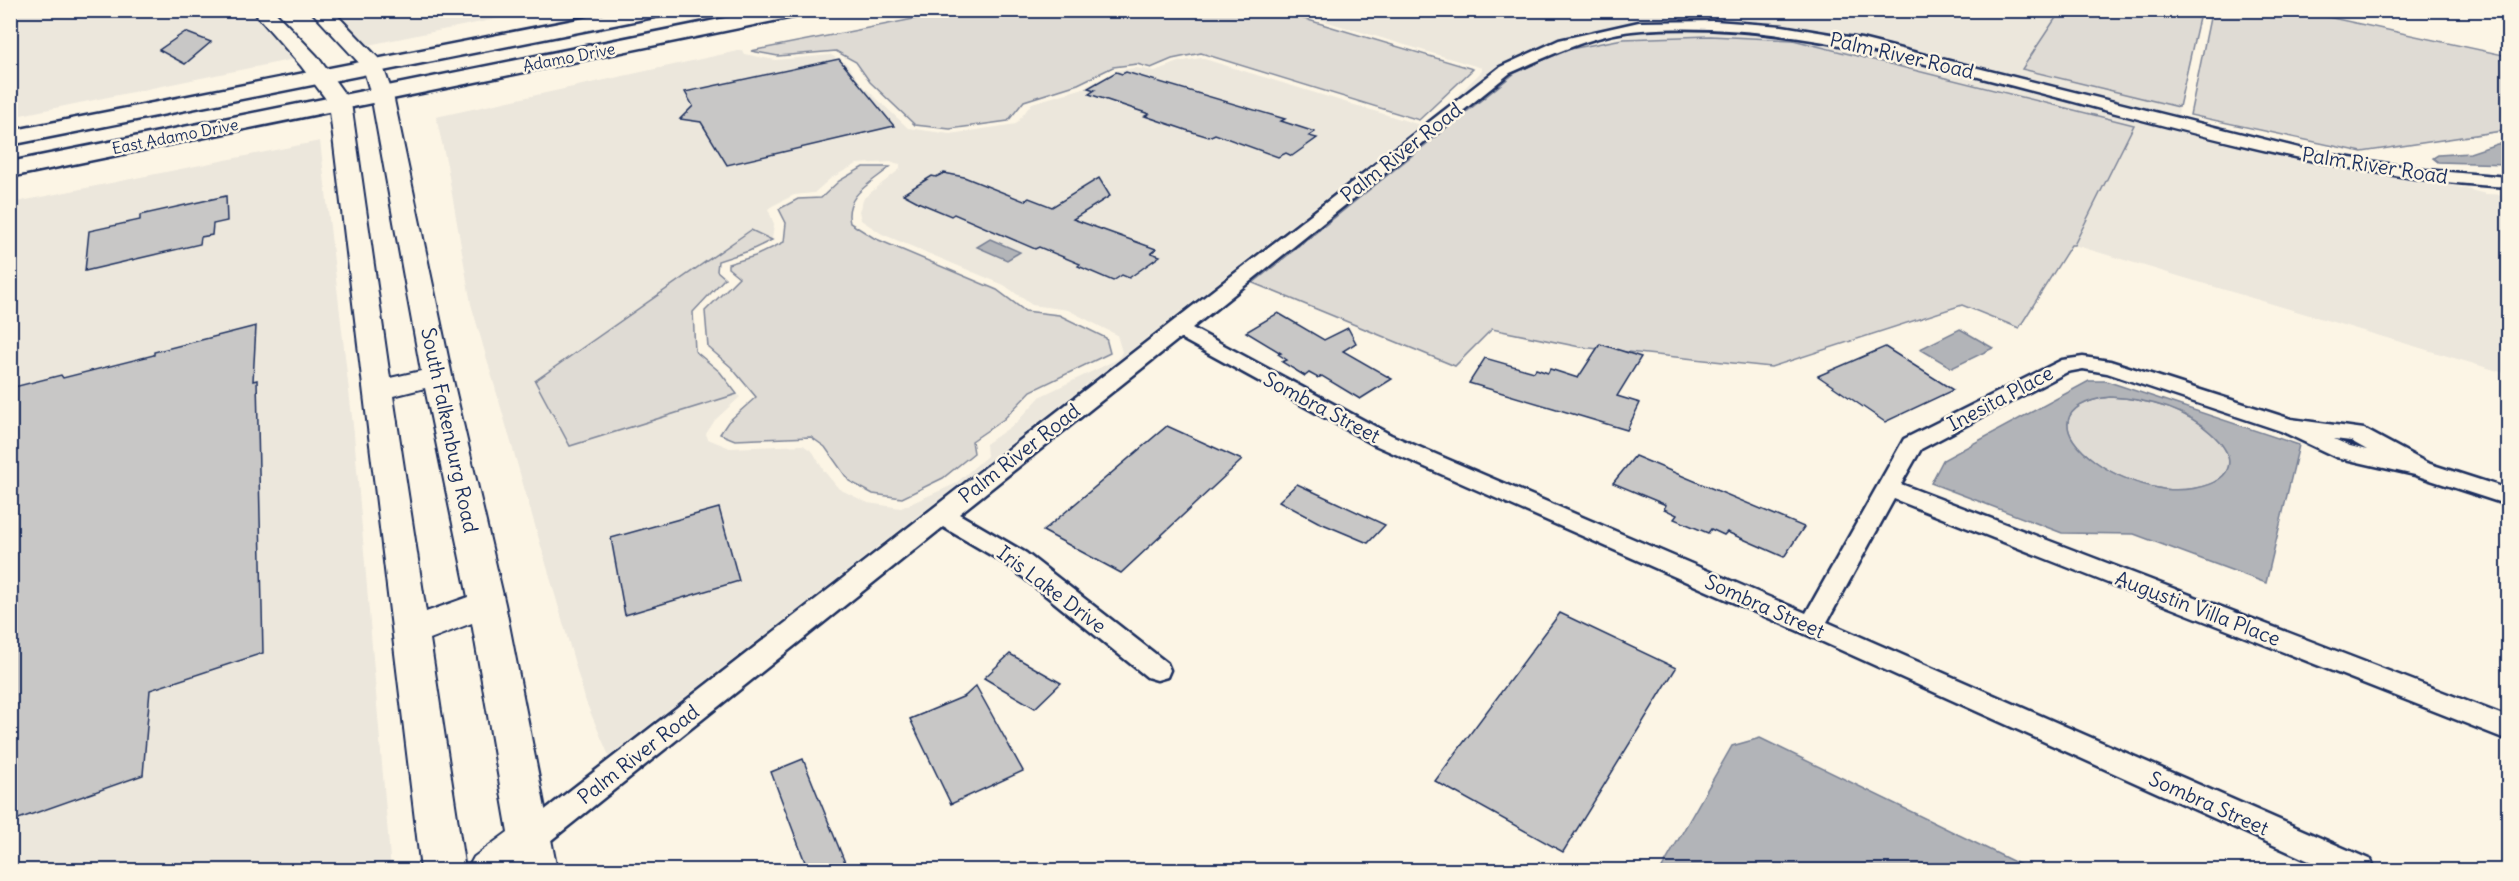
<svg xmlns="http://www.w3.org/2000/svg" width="2519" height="881" font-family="Delius,sans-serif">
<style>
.built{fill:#ece7dc;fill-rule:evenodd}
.green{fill:#dfdbd4;stroke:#7d8599;stroke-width:1.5}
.water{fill:#b2b4b8;stroke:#767f94;stroke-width:1.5;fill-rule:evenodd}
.building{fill:#c8c7c6;stroke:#1b2f5e;stroke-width:1.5}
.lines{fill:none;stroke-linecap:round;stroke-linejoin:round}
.street-casing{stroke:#1b2f5e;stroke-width:5}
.secondary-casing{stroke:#1b2f5e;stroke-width:4}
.primary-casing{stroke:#1b2f5e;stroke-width:5}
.highway-casing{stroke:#1b2f5e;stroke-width:5}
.street{fill:#fcf5e5;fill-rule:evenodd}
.secondary{fill:#fcf5e5;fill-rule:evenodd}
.primary{fill:#fcf5e5;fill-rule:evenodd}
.highway{fill:#fcf5e5;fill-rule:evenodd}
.labels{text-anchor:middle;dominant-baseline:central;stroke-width:5;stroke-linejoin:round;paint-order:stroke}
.far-street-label{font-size:16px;fill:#1b2f5e;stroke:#fcf5e5}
.street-label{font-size:20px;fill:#1b2f5e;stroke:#fcf5e5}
</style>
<rect width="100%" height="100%" fill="#fcf5e5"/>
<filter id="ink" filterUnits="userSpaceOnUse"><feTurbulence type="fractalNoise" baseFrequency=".0167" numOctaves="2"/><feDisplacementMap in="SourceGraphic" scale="12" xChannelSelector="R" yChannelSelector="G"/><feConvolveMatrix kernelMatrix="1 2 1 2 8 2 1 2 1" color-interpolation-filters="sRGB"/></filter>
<g filter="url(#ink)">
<!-- built -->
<g class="built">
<path d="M 11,11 L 251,11 L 294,59 L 11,117 Z"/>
<path d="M 333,11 L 536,11 L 368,45 Z"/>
<path d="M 1291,11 L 2061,11 L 2022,69 L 2179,107 L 2178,114 L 2184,118 L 2183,120 L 1861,40 L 1783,26 L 1710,21 L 1632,23 L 1556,39 L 1496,66 L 1455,98 L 1482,71 L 1482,68 Z"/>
<path d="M 1718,29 L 1783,34 L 1859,47 L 2318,162 L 2434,181 L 2486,194 L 2508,195 L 2508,374 L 2074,245 L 2134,124 L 1623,39 L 1565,50 L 1645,31 Z"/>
<path d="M 742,50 L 744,54 L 775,60 L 831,55 L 847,64 L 861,84 L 908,128 L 950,134 L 1016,124 L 1032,103 L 1084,88 L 1118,70 L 1136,68 L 1155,71 L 1178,62 L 1201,58 L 1420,125 L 609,756 L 586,702 L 471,304 L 447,165 L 436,117 ZM 891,162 L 900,164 L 900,169 L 864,198 L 859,211 L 861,220 L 882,234 L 1004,285 L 1032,305 L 1068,310 L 1117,335 L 1122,352 L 1118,359 L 1041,396 L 1016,423 L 986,444 L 987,456 L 955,484 L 901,508 L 868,503 L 839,489 L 824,471 L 813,452 L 803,445 L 730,448 L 708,439 L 706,434 L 715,420 L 740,397 L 737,394 L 535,381 L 751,230 L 772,240 L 774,224 L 768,209 L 772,206 L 794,195 L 814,193 L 831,178 L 857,164 Z"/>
<path d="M 320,141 L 354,434 L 391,870 L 11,870 L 11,203 Z"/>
</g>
<!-- green -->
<g class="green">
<path d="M 2061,10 L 2171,11 L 2199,18 L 2179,107 L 2022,69 Z"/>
<path d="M 1278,11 L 1473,69 L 1419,120 L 1201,53 L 1172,59 L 1151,68 L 1137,64 L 1113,67 L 1078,84 L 1024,101 L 1008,121 L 950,129 L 915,125 L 870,82 L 856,62 L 836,51 L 778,56 L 751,51 L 954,11 Z"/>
<path d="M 2183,11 L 2300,11 L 2508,56 L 2508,130 L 2362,152 L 2190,115 L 2210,18 Z"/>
<path d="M 1710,36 L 1793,40 L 2134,125 L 2074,245 L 2071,245 L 2019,328 L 1962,305 L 1771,367 L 1580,347 L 1492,329 L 1455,366 L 1253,283 L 1515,73 L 1565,50 L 1623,39 Z"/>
<path d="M 863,167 L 890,167 C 872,183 843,195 850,223 L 874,238 L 997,290 L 1025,311 L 1059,315 L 1106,338 L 1110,353 L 1031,391 L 1004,419 L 972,441 L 974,453 L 943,478 L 902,498 L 873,494 L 849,481 L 825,447 L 811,437 L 735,440 L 720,434 L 728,422 L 756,397 L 731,367 L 708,347 L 705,311 L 739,277 L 728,268 L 728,264 L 755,256 L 784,242 L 786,223 L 779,209 L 798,199 L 821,198 L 839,181 Z"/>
<path d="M 751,230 L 772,240 L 749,251 L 718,261 L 717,271 L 725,278 L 693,312 L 695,351 L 720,372 L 737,394 L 570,446 L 535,381 Z"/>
<path d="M 2110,397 C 2146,399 2184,408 2211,433 C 2258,476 2202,494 2163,489 C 2140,485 2115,476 2096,462 C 2055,433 2058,403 2110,397 Z"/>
</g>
<!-- water -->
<g class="water">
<path d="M 2497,144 L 2508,144 L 2508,164 L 2438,162 L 2433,158 L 2438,155 L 2470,153 Z"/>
<path d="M 990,239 L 1020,252 L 1007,260 L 977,247 Z"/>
<path d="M 1960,329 L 1993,348 L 1952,368 L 1920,349 Z"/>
<path d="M 2089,381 L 2106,381 L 2299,445 L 2266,583 L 2134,534 L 2062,533 L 1931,483 L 1943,460 ZM 2110,397 C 2146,399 2184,408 2211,433 C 2258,476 2202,494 2163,489 C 2140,485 2115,476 2096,462 C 2055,433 2058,403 2110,397 Z"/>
<path d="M 1760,738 L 2031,870 L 1661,870 L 1732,746 Z"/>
</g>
<!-- building -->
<g class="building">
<path d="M 185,32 L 211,42 L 185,64 L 159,50 Z"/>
<path d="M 839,59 L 894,126 L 727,165 L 701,122 L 680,119 L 693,106 L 685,92 Z"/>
<path d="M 1116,72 L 1122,74 L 1126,72 L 1285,119 L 1281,121 L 1315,132 L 1309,136 L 1317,138 L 1292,156 L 1286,153 L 1278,157 L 1215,134 L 1209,137 L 1186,130 L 1145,116 L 1149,114 L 1089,94 L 1095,90 L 1088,88 Z"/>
<path d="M 944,173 L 964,177 L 1024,201 L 1029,198 L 1052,207 L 1099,178 L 1110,196 L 1073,219 L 1156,249 L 1151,253 L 1160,256 L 1129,278 L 1122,275 L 1113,281 L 1078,266 L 1080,264 L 1039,247 L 1035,249 L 954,214 L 951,216 L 920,203 L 903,194 L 932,176 L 936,177 Z"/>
<path d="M 226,196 L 227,221 L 213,224 L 212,235 L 201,237 L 200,244 L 85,271 L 89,231 L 140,220 L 140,215 Z"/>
<path d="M 1278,313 L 1324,340 L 1348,328 L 1356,343 L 1343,351 L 1392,379 L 1360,399 L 1322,376 L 1318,378 L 1309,373 L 1305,376 L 1282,362 L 1287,360 L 1278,354 L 1281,353 L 1246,332 Z"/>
<path d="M 256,326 L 253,381 L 257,380 L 263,653 L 150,690 L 143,775 L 10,822 L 10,388 L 61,375 L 63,378 L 154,355 L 154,352 Z"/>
<path d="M 1600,344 L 1641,357 L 1617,396 L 1640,403 L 1627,430 L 1469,383 L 1485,358 L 1534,372 L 1536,369 L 1548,373 L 1550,369 L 1578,378 Z"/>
<path d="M 1885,347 L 1953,390 L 1885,422 L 1818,376 Z"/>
<path d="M 1167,426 L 1242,460 L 1121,573 L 1043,531 Z"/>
<path d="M 1635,456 L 1804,527 L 1784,557 L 1727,532 L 1724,535 L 1711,529 L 1708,533 L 1674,519 L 1677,515 L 1664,509 L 1666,505 L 1613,483 Z"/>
<path d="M 1297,484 L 1327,498 L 1385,525 L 1368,543 L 1318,522 L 1279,501 Z"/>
<path d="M 719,508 L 739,581 L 625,615 L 611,538 Z"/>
<path d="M 1560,613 L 1676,668 L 1563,852 L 1435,781 Z"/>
<path d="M 1010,654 L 1061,683 L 1035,708 L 984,678 Z"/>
<path d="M 976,686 L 1023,771 L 951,804 L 910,719 L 965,696 Z"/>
<path d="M 803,759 L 815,789 L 848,870 L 808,870 L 771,772 Z"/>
</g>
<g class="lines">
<!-- street casing -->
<g class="street-casing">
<path id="street" d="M 1715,21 L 1782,26 L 1861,39 L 2319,153 L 2425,170 L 2508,177 L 2508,187 C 2331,178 2157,122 1986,79 C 1871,50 1762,22 1642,30 C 1596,33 1551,55 1510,73 L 1192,328 L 1391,435 L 1806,613 L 1904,439 L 2062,360 L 2083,357 L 2110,361 L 2291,419 L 2364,429 L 2427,463 L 2508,489 L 2508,505 L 2415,475 L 2336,457 L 2281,431 L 2107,373 L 2083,369 L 2067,372 L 1921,449 L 1901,484 L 2508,717 L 2508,740 L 1894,499 L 1827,622 L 2371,860 L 2375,870 L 2329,870 L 1803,633 L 1375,445 L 1180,338 L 959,514 L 1026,553 L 1167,663 L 1170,670 L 1167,677 L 1157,680 L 1147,677 L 1008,565 L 943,527 L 540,849 L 529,853 L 518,849 L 514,840 L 518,831 L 1500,67 L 1559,40 L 1639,22 ZM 2334,439 L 2351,441 L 2367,450 L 2350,446 Z"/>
</g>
<!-- secondary casing -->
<g class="secondary-casing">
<path id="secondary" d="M 252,10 L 273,10 L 317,56 L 351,103 L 390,378 L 421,371 L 371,95 L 363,67 L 310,10 L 332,10 L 381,61 L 393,95 L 452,376 L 505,604 L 557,870 L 467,870 L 474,857 L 508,832 L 472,623 L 430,639 L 465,870 L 421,870 L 329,103 L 301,66 ZM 425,388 L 468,597 L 426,612 L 393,396 Z"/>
</g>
<!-- primary casing -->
<g class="primary-casing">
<g id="primary">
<path d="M 625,10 L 669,10 L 666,14 L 659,16 L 10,145 L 10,131 Z"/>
<path d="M 765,10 L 808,10 L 805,14 L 798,16 L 10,177 L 10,162 Z"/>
</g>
</g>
<!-- highway casing -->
<g class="highway-casing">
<path id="highway" d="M 2491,10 L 2508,10 L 2508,18 L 2494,14 Z"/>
</g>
<!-- street -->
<use href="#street" class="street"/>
<!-- secondary -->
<use href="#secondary" class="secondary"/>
<!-- primary -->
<use href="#primary" class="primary"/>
<!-- highway -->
<use href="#highway" class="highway"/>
</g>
</g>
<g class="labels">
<!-- far-street labels -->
<g class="far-street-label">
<text transform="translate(569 57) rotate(-11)">Adamo Drive</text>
<text transform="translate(175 136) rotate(-11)">East Adamo Drive</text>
</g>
<!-- street labels -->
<g class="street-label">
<text transform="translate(1902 55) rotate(13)">Palm River Road</text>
<text transform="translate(1401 152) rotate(-38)">Palm River Road</text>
<text transform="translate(2375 165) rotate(9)">Palm River Road</text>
<text transform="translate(2000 398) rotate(-28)">Inesita Place</text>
<text transform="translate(1322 407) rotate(28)">Sombra Street</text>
<text transform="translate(450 430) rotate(78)">South Falkenburg Road</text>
<text transform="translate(1019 453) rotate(-38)">Palm River Road</text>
<text transform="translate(1052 589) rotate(37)">Iris Lake Drive</text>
<text transform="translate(1765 606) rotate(24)">Sombra Street</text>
<text transform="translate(2198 608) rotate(21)">Augustin Villa Place</text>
<text transform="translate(638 754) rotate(-38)">Palm River Road</text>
<text transform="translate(2209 803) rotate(24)">Sombra Street</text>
</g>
</g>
<!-- margin -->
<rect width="2519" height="881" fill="none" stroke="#fcf5e5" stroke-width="36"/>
<rect x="18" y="18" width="2483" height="845" fill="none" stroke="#1b2f5e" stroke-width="2" filter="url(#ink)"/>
</svg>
